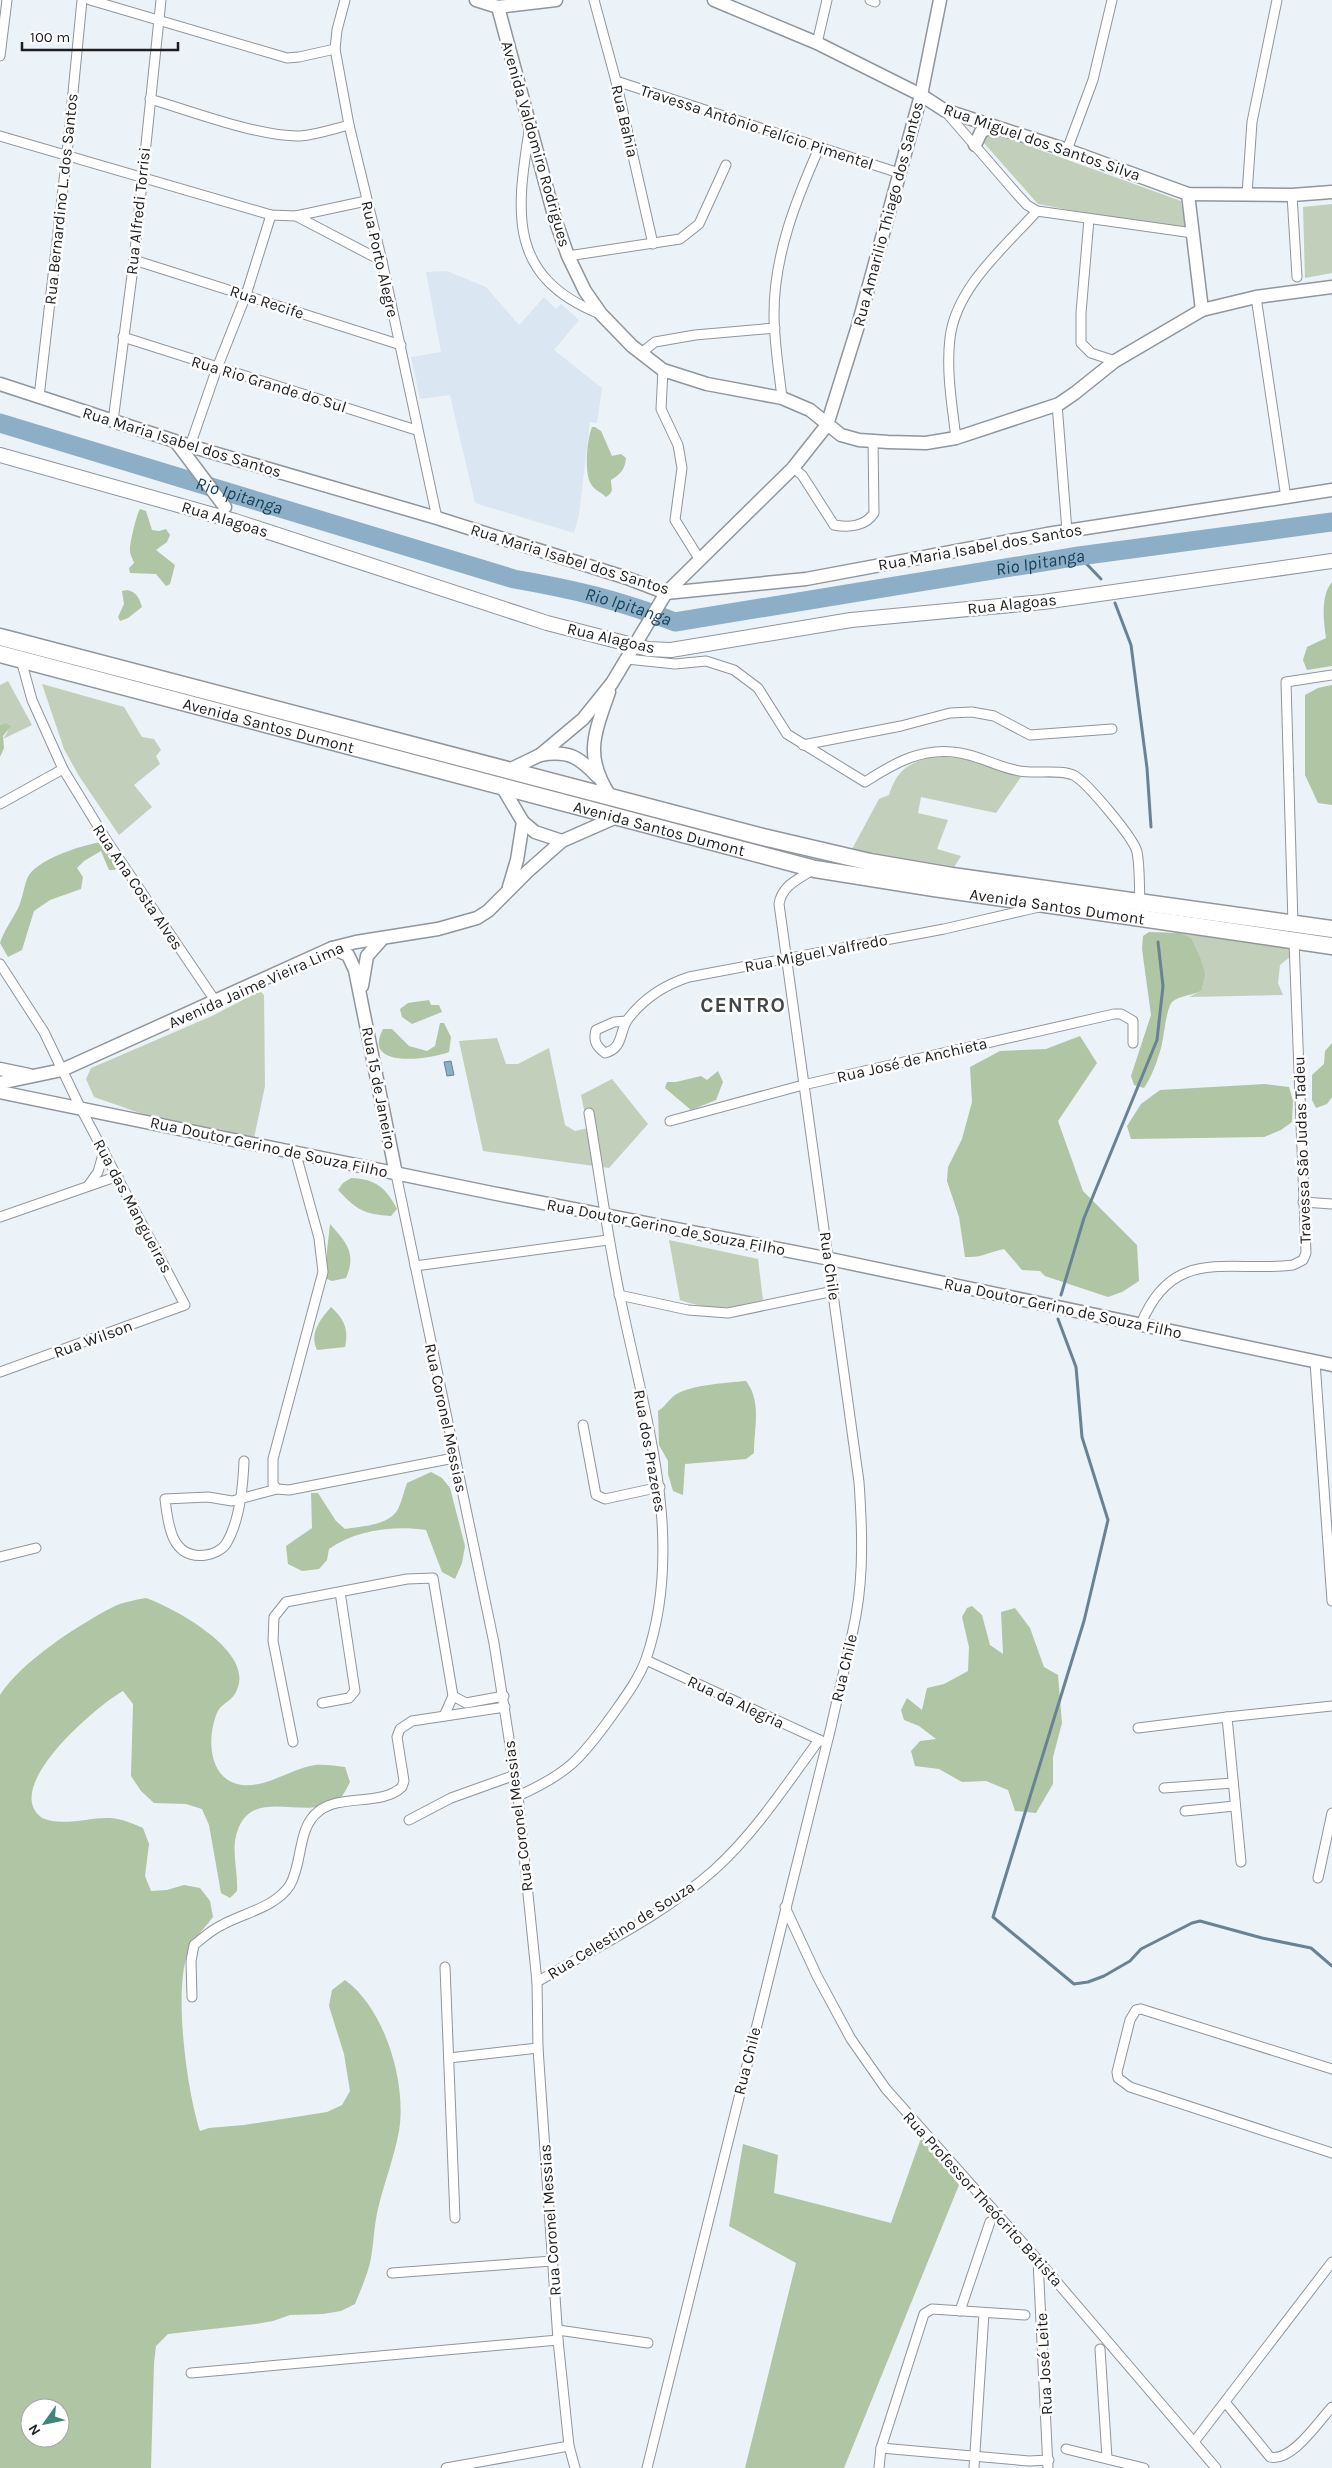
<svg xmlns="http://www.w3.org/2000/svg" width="1332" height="2468" font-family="Karla,sans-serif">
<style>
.built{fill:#dae6f2}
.green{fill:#c2cfbb}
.forest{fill:#afc5a4;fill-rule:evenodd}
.water{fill:#8caec6;stroke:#6a8394}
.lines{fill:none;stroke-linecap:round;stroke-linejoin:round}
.stream{stroke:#6a8394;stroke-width:3}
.river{stroke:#8caec6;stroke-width:19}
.street-casing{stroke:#90969b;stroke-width:11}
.secondary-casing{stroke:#90969b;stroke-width:15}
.primary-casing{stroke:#90969b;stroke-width:16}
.highway-casing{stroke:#90969b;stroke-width:19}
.street{stroke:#fff;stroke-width:9}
.secondary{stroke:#fff;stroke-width:12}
.primary{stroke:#fff;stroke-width:14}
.highway{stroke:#fff;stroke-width:16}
.labels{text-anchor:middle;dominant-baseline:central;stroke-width:5;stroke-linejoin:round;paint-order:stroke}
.street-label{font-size:16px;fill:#1c1e20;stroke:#fff}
.water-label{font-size:18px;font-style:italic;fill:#133e58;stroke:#fff}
.district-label{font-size:21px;font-weight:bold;letter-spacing:1px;fill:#41464b;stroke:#fff}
</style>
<rect width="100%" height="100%" fill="#ebf2f8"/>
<!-- built -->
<path class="built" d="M 447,271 L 486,287 L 519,325 L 544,297 L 556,309 L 561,304 L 579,320 L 554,350 L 602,388 L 597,423 L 590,422 L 579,514 L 574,533 L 475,503 L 450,395 L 420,399 L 411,357 L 441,352 L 426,272 Z"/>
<!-- green -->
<g class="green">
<path d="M 988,131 L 1181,201 L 1186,233 L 1038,204 L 983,142 Z"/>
<path d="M 1332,204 L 1332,273 L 1305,278 L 1303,207 Z"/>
<path d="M 8,681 L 32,725 L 3,739 L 8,731 L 5,723 L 0,725 L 0,685 Z"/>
<path d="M 42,684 L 124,707 L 142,737 L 154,739 L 161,750 L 156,756 L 160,764 L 134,785 L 152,807 L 119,835 L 79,776 L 64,749 Z"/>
<path d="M 937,756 L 973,760 L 1021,777 L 996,813 L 921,797 L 918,813 L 948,820 L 937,849 L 961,856 L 953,869 L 851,851 L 879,799 L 889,795 C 898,767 911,762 937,756 Z"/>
<path d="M 1179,933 L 1289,948 L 1291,956 L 1280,965 L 1278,983 L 1283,995 L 1189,997 L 1201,991 Z"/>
<path d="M 260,991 L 264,995 L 265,1086 L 254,1138 L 154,1118 L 94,1097 L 86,1079 L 91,1068 L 212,1016 Z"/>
<path d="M 497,1038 L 506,1064 L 518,1064 L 549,1048 L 565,1125 L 575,1131 L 588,1128 L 581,1095 L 612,1079 L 648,1124 L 609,1168 L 483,1151 L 459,1041 Z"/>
<path d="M 669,1240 L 758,1259 L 763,1300 C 734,1310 709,1310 680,1300 Z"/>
</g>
<!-- forest -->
<g class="forest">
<path d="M 592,427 L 595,427 L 601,431 L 612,456 L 621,454 L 626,458 C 625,469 621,474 611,480 C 611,489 615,491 606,497 C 601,492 594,490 591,484 C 584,473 587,439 592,427 Z"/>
<path d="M 140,509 L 146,511 L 152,530 L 159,531 L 166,529 L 170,535 L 167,542 L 156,550 L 175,565 L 170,584 L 166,586 L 156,574 L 130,573 L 129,568 L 134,563 C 133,559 130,555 130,551 C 129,545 137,513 140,509 Z"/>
<path d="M 1332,582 L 1332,666 L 1307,670 L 1303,660 L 1307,647 L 1326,638 C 1324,622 1320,596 1332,582 Z"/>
<path d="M 127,590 C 137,592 139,598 142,607 L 128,618 L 120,621 L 118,617 L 124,604 L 122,591 Z"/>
<path d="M 1332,685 L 1332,805 L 1318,803 L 1305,775 L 1305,695 L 1318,688 Z"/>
<path d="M 5,723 L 11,726 L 3,736 L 4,748 L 0,757 L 0,725 Z"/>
<path d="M 101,842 L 117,866 L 115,870 L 109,870 L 101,851 L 84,861 L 77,868 L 83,877 L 81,889 L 50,900 L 34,911 L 22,950 L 8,957 L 0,943 C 4,931 10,923 16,912 C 22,902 23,890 27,879 C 34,860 82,845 101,842 Z"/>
<path d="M 1149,932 L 1179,933 L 1191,938 L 1201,960 L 1205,974 L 1201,991 C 1193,995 1178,996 1172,1002 C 1166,1009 1164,1038 1161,1048 C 1157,1062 1152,1076 1144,1088 L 1134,1085 L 1131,1076 L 1151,1015 L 1142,949 L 1143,936 Z"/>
<path d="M 429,1000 L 431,1005 L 439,1005 L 442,1012 L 412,1024 L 402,1017 L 400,1009 L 408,1003 Z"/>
<path d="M 440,1023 L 444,1023 L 451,1037 L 449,1052 C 431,1059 361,1070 383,1029 L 392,1029 L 409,1046 L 427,1051 L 435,1046 Z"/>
<path d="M 1080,1036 L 1097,1063 L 1058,1121 L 1083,1191 L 1137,1245 L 1139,1281 L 1122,1292 L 1108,1297 L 1045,1276 L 1040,1271 L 1022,1270 L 1004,1249 C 988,1252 983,1258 965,1257 L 959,1217 L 947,1181 L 948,1167 L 962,1139 L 972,1102 L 970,1067 L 1000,1051 L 1046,1049 Z"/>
<path d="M 1332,1043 L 1332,1097 L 1327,1104 L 1316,1108 L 1312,1100 L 1312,1075 L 1324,1064 L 1325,1051 Z"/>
<path d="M 718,1071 L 723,1082 L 716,1100 L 691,1110 L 665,1088 L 667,1082 L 676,1082 L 701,1076 L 707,1080 Z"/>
<path d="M 1265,1084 L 1289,1087 L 1293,1101 L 1292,1122 L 1281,1130 L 1264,1137 L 1131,1139 L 1127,1126 L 1141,1104 L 1160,1090 Z"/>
<path d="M 351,1178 C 376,1179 386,1188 397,1209 L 391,1216 C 363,1214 357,1210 338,1190 L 343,1183 Z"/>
<path d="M 330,1224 C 346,1242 357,1253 346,1278 L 332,1281 L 327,1279 L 327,1251 Z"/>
<path d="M 331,1307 C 344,1319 349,1329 345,1347 L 317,1350 C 309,1333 320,1320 331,1307 Z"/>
<path d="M 746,1381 C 762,1402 754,1428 754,1453 L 746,1459 L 685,1464 L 683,1495 L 673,1491 L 668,1474 L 668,1461 L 659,1445 L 658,1411 C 665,1407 669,1399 675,1395 C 693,1384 727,1383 746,1381 Z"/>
<path d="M 431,1472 L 442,1478 L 450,1488 L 465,1546 L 462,1563 L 455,1579 L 442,1572 L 426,1530 C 395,1525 355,1530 329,1549 L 327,1560 L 319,1569 L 302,1571 L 288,1564 L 286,1546 L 312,1528 L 311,1493 L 318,1493 L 336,1521 L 345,1529 C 361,1526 389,1526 398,1509 C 402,1501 404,1491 407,1483 Z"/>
<path d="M 146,1598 C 174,1608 246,1647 239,1683 C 235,1703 222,1701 217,1713 C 208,1734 207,1773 234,1783 C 260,1793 291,1768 315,1765 C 325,1764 335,1766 345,1767 L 350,1782 C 348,1786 345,1792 342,1796 C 312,1828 246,1777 235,1841 C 233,1856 238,1875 237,1891 L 230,1898 L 221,1893 L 209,1825 L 202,1809 L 186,1804 L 154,1803 L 141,1791 L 131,1776 L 133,1704 L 123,1691 C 96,1706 0,1788 42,1818 C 63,1827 89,1817 110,1818 C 122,1819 132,1823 143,1828 L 149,1844 L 145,1876 L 151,1891 L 167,1890 L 184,1885 L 200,1888 L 210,1901 L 213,1917 C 204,1929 192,1940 187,1955 C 174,1995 187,2091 200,2131 L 209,2128 L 244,2125 L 327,2112 L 342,2105 L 350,2091 L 344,2054 L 329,2006 L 332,1990 L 345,1980 C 385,2009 407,2083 399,2131 C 394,2158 384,2183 378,2209 C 374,2225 374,2241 371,2258 C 368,2274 361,2289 355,2304 L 341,2311 L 323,2314 L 290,2315 L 273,2321 L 256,2324 L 168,2334 L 156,2346 L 154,2363 L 151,2468 L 0,2468 L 0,1695 C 21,1662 78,1625 113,1607 C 123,1602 135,1600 146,1598 ZM 30,2408 L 60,2408 L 60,2438 L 30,2438 Z"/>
<path d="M 972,1606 L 982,1615 L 990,1645 L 1003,1654 L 1001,1612 L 1015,1608 L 1030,1628 L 1044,1667 L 1058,1675 L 1062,1723 L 1053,1757 L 1053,1784 L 1036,1813 L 1015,1811 L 1008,1790 L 986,1781 L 962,1782 L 939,1769 L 915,1766 L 911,1751 L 920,1741 L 936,1739 L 919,1726 L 904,1720 L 901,1710 L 907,1698 L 922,1710 L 927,1688 L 944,1684 L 968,1671 L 969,1647 L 962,1617 L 967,1608 Z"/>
<path d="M 921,2138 L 959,2185 L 844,2468 L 745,2468 L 796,2263 L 729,2226 L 743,2144 L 778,2155 L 774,2193 L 891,2223 Z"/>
</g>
<!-- water -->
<path class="water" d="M 451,1061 L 454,1075 L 447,1076 L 444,1062 Z"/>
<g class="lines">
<!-- stream -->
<g class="stream">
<path d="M 1079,556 L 1101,579"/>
<path d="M 1115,603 L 1131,645 L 1147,768 L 1151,827"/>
<path d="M 1061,1295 L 1084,1218 L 1157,1040 L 1163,986 L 1158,942"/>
<path d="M 1058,1319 L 1076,1367 L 1082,1437 L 1108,1520 L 1084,1621 L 993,1917 L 1074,1984 L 1088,1982 L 1104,1976 L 1130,1961 L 1141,1949 L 1192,1923 L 1200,1921 L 1262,1938 L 1311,1948 L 1332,1966"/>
</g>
<!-- river -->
<path class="river" id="s1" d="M 0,423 L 514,579 C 572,589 619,600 675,622 L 1079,556 L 1332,522"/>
<!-- street casing -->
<g class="street-casing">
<g id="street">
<path d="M 90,0 L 287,58 L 299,57 L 335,49"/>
<path d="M 345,0 L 337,30 L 335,49 L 349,125 L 382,261 L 437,518"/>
<path d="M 594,0 L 616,81 L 653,244"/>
<path d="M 870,0 L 875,2"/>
<path d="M 817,43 L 827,0"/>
<path d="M 0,56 L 7,0"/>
<path d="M 616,81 L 899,173"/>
<path d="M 150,99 C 191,111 259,137 300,136 C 316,135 333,129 349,125"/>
<path d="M 945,111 L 1016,193 L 1027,205 L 1037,211 L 1193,233"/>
<path d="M 529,131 C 516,214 508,277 600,314"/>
<path d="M 0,136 L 271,215 L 296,216 L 382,261"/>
<path d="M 1067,150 L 1093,80 L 1112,0"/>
<path d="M 1247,194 L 1252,122 L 1277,0"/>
<path d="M 1292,195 L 1297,277"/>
<path d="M 296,216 L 366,201"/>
<path d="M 1089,219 L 1081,313 L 1081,343 L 1091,353 L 1115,361"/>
<path d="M 568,256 L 680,239 L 699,224 L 726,165"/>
<path d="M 134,260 L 401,345"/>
<path d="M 1256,297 L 1286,498"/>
<path d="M 123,337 L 416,430"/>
<path d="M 641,353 L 655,342 L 695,335 L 775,328"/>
<path d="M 663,370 L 661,409 L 678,445 L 682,468 L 675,520 L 700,560"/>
<path d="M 39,397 L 67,154 L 82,0"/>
<path d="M 782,398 C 779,371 774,342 774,314 C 774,255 796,200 819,148"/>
<path d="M 1057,404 L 1067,531"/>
<path d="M 113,421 L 134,260 L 161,0"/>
<path d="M 956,438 C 952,405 946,371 950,338 C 956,287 1005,247 1037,211"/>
<path d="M 190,446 L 217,368 L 246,295 L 271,215"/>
<path d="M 793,468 L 802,475 L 834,525 C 849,528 866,526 874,513 L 873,441"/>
<path d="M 627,659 L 675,664 L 706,661 L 734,670 L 758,688 L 787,734 L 865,782 C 894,763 924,746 960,753 C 979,756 996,766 1015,770 C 1032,775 1061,768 1075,776 C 1087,783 1134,838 1137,852 C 1140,867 1139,885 1140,901"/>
<path d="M 21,660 L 32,700 L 63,769 L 107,841 L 216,1002"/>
<path d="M 803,745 L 901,726 L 950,713 L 972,712 L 994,716 L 1030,735 L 1112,729"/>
<path d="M 0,804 L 63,769"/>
<path d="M 1293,924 L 1286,682 L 1332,675"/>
<path d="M 0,964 L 44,1032 L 80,1107 L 185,1305 L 0,1372"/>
<path d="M 626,1021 L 614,1022 L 596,1030 C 593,1041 596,1046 605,1053 C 624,1048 619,1031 628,1019 C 644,998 664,985 689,977 L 944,929 L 1039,907"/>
<path d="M 670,1121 L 803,1085 L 1114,1014 L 1121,1014 L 1133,1021 L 1133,1043"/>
<path d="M 295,1151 L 319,1238 L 323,1272 L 273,1459 L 273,1484 L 277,1489 L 289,1490 L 454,1458"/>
<path d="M 396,1174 L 494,1643 L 518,1796 L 537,1982 L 538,2048 L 558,2340 L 569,2446 L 575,2468"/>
<path d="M 88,1186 L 98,1172 L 104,1151"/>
<path d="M 1303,1202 L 1332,1204"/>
<path d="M 0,1217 L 118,1176"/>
<path d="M 415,1266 L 608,1240"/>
<path d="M 619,1295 L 688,1310 L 728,1313 L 834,1291"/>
<path d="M 1141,1324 C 1173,1245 1228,1273 1293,1265 L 1303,1260 L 1306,1253 L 1294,941"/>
<path d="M 1315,1362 L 1332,1601"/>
<path d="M 583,1425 L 596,1495 L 605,1499 L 660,1487"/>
<path d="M 244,1461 C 243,1487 240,1521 226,1544 C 222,1550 213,1554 206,1555 C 172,1560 168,1526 165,1499 L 208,1497 L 232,1501 L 277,1489"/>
<path d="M 0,1557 L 36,1548"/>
<path d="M 646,1660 L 824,1742"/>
<path d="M 322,1703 L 349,1698 L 355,1691 L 340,1592"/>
<path d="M 444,1716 L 453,1696"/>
<path d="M 1138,1728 L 1227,1717"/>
<path d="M 293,1742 L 273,1641 L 274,1617 L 286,1602 L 407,1579 L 433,1578 L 453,1696 L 466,1703 L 504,1696"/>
<path d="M 1164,1788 L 1233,1783"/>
<path d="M 518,1796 C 567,1774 580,1760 611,1717 C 623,1700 639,1679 646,1659 C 686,1543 646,1421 622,1306 C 608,1242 600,1178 589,1113"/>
<path d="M 1185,1811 L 1235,1806"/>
<path d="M 409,1820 L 451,1798 L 515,1775"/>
<path d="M 1241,1862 L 1227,1717 L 1332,1706"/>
<path d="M 1318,1878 L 1332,1813"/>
<path d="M 785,1907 L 817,1976 L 851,2039 L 886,2089 L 1038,2260 L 1216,2468"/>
<path d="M 445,1967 L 455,2218"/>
<path d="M 537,1982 C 596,1947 662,1916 714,1870 C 755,1833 786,1785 819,1740"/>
<path d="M 192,1997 L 191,1961 L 194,1945 C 203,1938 211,1930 222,1925 C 244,1913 276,1907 290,1885 C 303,1863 297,1827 319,1811 C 340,1794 382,1806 402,1787 L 404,1781 L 397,1737 L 400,1729 L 412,1721 L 505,1707"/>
<path d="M 449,2058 L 538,2048"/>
<path d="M 1332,2069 L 1141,2009 L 1136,2010 L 1130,2020 L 1117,2072 L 1118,2078 L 1130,2087 L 1332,2153"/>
<path d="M 1038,2260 L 1048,2468"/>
<path d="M 392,2273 L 552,2261"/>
<path d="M 960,2311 L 990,2222"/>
<path d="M 558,2330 L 648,2343"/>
<path d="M 1100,2349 L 1107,2458"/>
<path d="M 191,2373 L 558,2340"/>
<path d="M 1225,2402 L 1270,2457 C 1292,2462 1318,2422 1332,2407"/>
<path d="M 1194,2442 L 1332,2262"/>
<path d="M 881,2448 L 1029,2461 L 1049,2460"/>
<path d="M 1066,2449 L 1144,2468"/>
<path d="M 446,2468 L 569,2446"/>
<path d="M 647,2468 L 831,1727 C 839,1690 849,1653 856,1615 C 864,1571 862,1526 859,1482 L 779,904 C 782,885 799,879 814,869"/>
<path d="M 879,2468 L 881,2448 L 924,2314 L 932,2309 L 1025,2315"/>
<path d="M 974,2468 L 984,2313"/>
</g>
</g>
<!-- secondary casing -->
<g class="secondary-casing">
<g id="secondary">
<path d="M 476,0 L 498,7 L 556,0"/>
<path d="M 714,0 L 817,43 L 921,95 L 944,110 L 1067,150 L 1188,194 L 1292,195 L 1332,192"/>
<path d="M 498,7 L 555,219 L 568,256 L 585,291 L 601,314 L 632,346 L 663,370 L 707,384 L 782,398 L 810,410 L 841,435 L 859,440 L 888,442 L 926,443 L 956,438 L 1059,404 L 1075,393 L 1115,361 L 1202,310 L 1256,297 L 1332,287"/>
<path d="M 975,145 L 981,132 L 992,126"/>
<path d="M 1188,194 L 1202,310"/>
<path d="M 0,384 L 190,446 L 437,518 L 627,578 L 666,593 L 806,579 L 1047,534 L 1332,490"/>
<path d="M 176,442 L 225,507"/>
<path d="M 609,692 C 594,735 584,756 610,796"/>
<path d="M 540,755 C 569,750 579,757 598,777"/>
<path d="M 509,770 L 540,755 L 583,719 L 612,683 L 666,593 L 793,468 L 827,425 L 857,329 L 921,95 L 940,0"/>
<path d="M 501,785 L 523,822 L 517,860 L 509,887"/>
<path d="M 523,822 L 535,832 L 562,841"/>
<path d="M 332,948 L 348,955 L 355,970 L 396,1174"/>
<path d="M 362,986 L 367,956 L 383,938"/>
<path d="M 0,1069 L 29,1075"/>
<path d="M 0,1083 L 62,1070 L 332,948 L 356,942 L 438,929 L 477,918 L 488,911 L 527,872 L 562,841 L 619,816"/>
<path d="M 0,1092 L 492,1193 L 830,1259 L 1332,1365"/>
</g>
</g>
<!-- primary casing -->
<g class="primary-casing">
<path id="primary" d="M 0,455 L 235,521 L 547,623 L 648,649 L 671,650 L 851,620 L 1043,602 L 1332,561"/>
</g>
<!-- highway casing -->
<g class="highway-casing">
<g id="highway">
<path d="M 0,637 L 763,837 L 870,862 L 952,876 L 1332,929"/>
<path id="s2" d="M 0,654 L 815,869 L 934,888 L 1332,946"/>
</g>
</g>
<!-- street -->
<use href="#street" class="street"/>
<!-- secondary -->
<use href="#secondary" class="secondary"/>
<!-- primary -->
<use href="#primary" class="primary"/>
<!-- highway -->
<use href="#highway" class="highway"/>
</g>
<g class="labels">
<!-- street labels -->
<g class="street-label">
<text transform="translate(625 121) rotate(77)">Rua Bahia</text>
<text transform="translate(757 127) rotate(18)">Travessa Antônio Felício Pimentel</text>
<text transform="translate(1042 142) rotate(19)">Rua Miguel dos Santos Silva</text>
<text transform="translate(536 144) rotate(74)">Avenida Valdomiro Rodrigues</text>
<text transform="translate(61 199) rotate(-84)">Rua Bernardino L. dos Santos</text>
<text transform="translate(138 211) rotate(-84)">Rua Alfredi Torrisi</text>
<text transform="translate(888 214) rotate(-75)">Rua Amarilio Thiago dos Santos</text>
<text transform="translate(380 259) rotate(77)">Rua Porto Alegre</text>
<text transform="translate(267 302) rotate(18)">Rua Recife</text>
<text transform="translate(269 384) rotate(17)">Rua Rio Grande do Sul</text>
<text transform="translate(182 442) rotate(17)">Rua Maria Isabel dos Santos</text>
<text transform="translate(225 519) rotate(17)">Rua Alagoas</text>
<text transform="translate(980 547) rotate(-10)">Rua Maria Isabel dos Santos</text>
<text transform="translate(570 559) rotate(17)">Rua Maria Isabel dos Santos</text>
<text transform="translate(1012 604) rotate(-6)">Rua Alagoas</text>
<text transform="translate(611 638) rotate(13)">Rua Alagoas</text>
<text stroke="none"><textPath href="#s2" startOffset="278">Avenida Santos Dumont</textPath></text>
<text stroke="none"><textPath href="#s2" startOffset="682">Avenida Santos Dumont</textPath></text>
<text transform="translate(138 887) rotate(56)">Rua Ana Costa Alves</text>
<text stroke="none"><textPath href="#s2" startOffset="1088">Avenida Santos Dumont</textPath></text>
<text transform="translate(816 953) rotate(-11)">Rua Miguel Valfredo</text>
<text transform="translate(256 985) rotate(-24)">Avenida Jaime Vieira Lima</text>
<text transform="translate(912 1060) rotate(-13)">Rua José de Anchieta</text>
<text transform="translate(379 1088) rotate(79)">Rua 15 de Janeiro</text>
<text transform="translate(269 1147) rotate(12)">Rua Doutor Gerino de Souza Filho</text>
<text transform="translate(1302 1150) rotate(-92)">Travessa São Judas Tadeu</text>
<text transform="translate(133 1206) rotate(62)">Rua das Mangueiras</text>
<text transform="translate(666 1227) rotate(11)">Rua Doutor Gerino de Souza Filho</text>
<text transform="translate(830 1266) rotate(82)">Rua Chile</text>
<text transform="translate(1063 1308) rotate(12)">Rua Doutor Gerino de Souza Filho</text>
<text transform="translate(93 1339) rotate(-20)">Rua Wilson</text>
<text transform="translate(446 1418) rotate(78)">Rua Coronel Messias</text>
<text transform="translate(650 1451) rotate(80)">Rua dos Prazeres</text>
<text transform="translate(844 1668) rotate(-77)">Rua Chile</text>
<text transform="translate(736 1702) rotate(25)">Rua da Alegria</text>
<text transform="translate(518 1816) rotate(-97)">Rua Coronel Messias</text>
<text transform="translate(621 1930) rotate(-32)">Rua Celestino de Souza</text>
<text transform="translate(747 2061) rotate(-76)">Rua Chile</text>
<text transform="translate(983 2199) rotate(48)">Rua Professor Theócrito Batista</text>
<text transform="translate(550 2220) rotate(-94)">Rua Coronel Messias</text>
<text transform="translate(1044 2364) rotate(-93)">Rua José Leite</text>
</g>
<!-- water labels -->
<g class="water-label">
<text stroke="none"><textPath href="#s1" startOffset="250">Rio Ipitanga</textPath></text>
<text stroke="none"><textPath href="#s1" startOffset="1074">Rio Ipitanga</textPath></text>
<text stroke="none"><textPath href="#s1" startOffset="655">Rio Ipitanga</textPath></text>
</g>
<!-- district labels -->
<g class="district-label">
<text x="743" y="1005">CENTRO</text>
</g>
</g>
<!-- north arrow -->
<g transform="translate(45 2423) rotate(237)"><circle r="24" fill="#ffffff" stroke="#a4a5a6"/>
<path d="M0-4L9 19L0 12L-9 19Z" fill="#3e857e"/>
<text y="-8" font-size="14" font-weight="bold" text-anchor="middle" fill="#1c1e20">N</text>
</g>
<!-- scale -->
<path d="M22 42v8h156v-8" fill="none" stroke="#1c1e20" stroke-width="2.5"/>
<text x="30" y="42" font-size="15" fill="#1c1e20" stroke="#ffffff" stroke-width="4" paint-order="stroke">100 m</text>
</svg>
